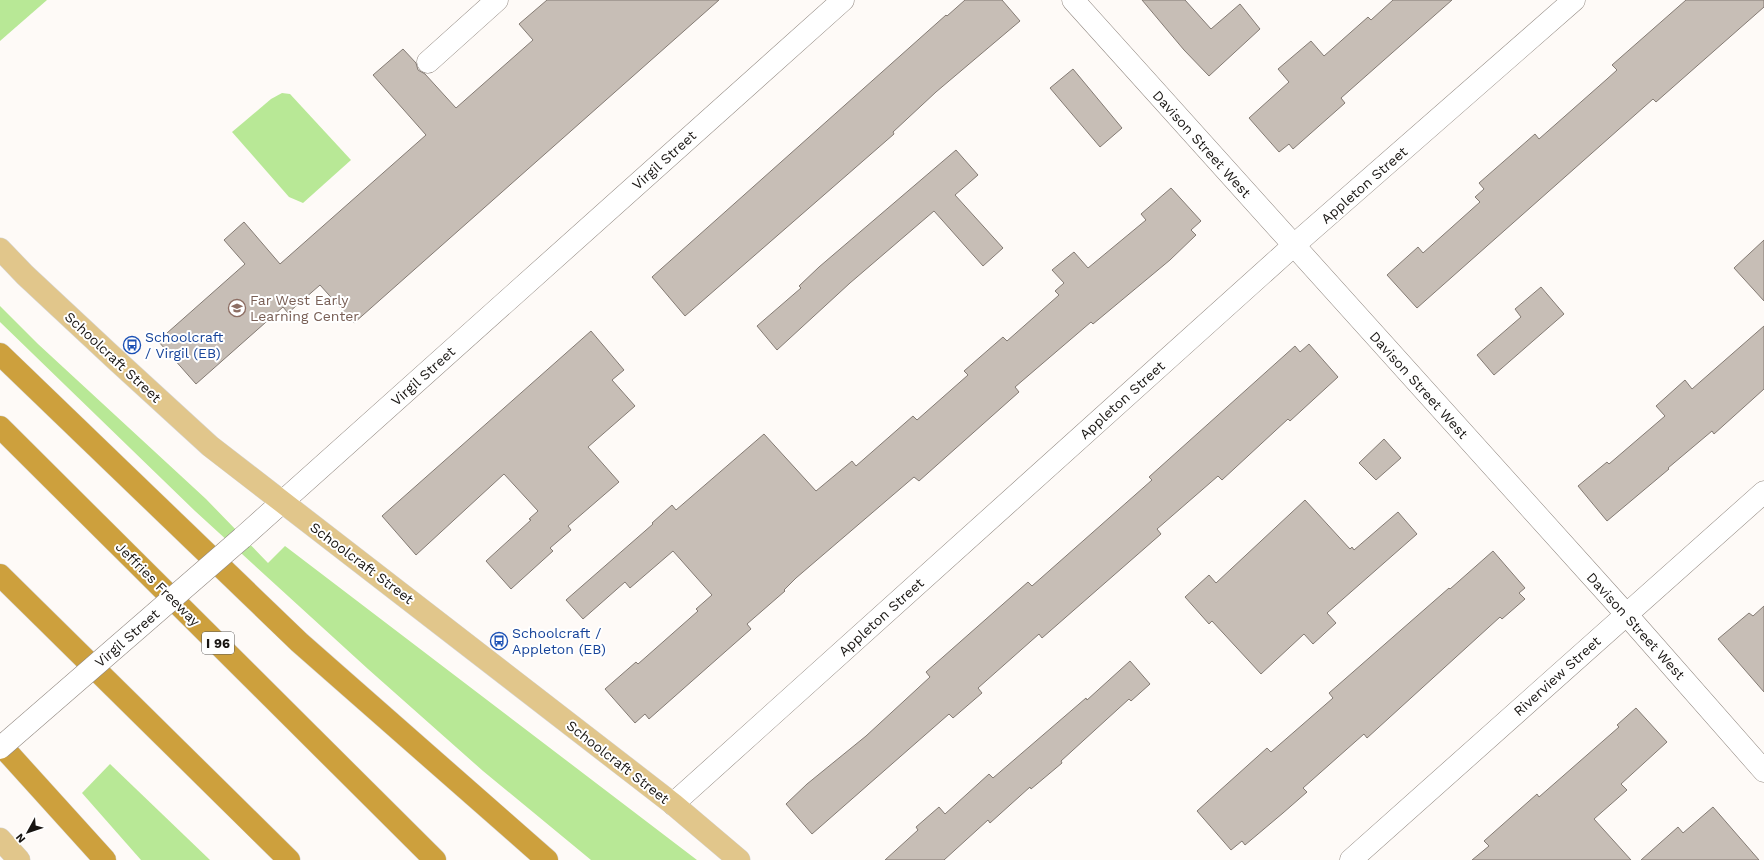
<svg xmlns="http://www.w3.org/2000/svg" width="1764" height="860" font-family="'Work Sans',sans-serif">
<style>
.green{fill:#b8e896}
.building{fill:#c7beb6;stroke:#847b74}
.lines{fill:none;stroke-linecap:round;stroke-linejoin:round}
.minor-casing{stroke:#918881;stroke-width:23}
.major-casing{stroke:#d5d5d4;stroke-width:23}
.highway-casing{stroke:#d5d5d4;stroke-width:23}
.minor{stroke:#fff;stroke-width:22}
.major{stroke:#e1c68b;stroke-width:22}
.highway{stroke:#cda03d;stroke-width:22}
.minor-bridge-casing{stroke:#918881;stroke-width:23;stroke-linecap:butt}
.minor-bridge{stroke:#fff;stroke-width:22}
.labels{text-anchor:middle;dominant-baseline:central;stroke-width:4;stroke-linejoin:round;paint-order:stroke}
.shield{fill:#fff;stroke:#5d5b59;stroke-width:1}
.shield-label{font-size:13px;font-weight:bold;fill:#181512}
.street-label{font-size:14px;fill:#181512;stroke:#fff}
.education-label{font-size:14px;fill:#785e54;stroke:#fff;text-anchor:start}
.transit-label{font-size:14px;fill:#164399;stroke:#fff;text-anchor:start}
</style>
<rect width="100%" height="100%" fill="#fefaf7"/>
<!-- green -->
<g class="green">
<path d="M 0,0 L 47,0 L 0,41 Z"/>
<path d="M 282,93 L 290,94 L 351,160 L 303,203 L 289,197 L 232,132 L 271,99 Z"/>
<path d="M 0,306 L 38,344 L 206,499 L 268,563 L 285,546 L 697,860 L 591,860 L 483,771 L 368,669 L 195,511 L 0,322 Z"/>
<path d="M 110,764 L 210,860 L 141,860 L 82,793 Z"/>
</g>
<!-- building -->
<g class="building">
<path d="M 547,0 L 719,0 L 354,323 L 320,285 L 288,313 L 283,307 L 196,384 L 158,341 L 245,264 L 224,240 L 244,222 L 280,264 L 426,135 L 373,75 L 403,49 L 416,63 L 418,70 L 425,74 L 456,108 L 533,40 L 519,24 Z"/>
<path d="M 965,0 L 1002,0 L 1020,21 L 936,92 L 893,132 L 894,134 L 685,316 L 652,277 L 946,15 L 947,16 Z"/>
<path d="M 1142,0 L 1185,0 L 1211,29 L 1240,4 L 1260,29 L 1209,76 L 1184,50 Z"/>
<path d="M 1393,0 L 1452,0 L 1341,98 L 1345,103 L 1293,149 L 1289,144 L 1279,152 L 1249,118 L 1289,82 L 1278,69 L 1311,41 L 1324,56 L 1368,17 L 1371,20 Z"/>
<path d="M 1686,0 L 1764,0 L 1764,7 L 1656,102 L 1653,99 L 1417,308 L 1387,275 L 1418,247 L 1423,253 L 1480,202 L 1475,197 L 1484,189 L 1479,183 L 1535,134 L 1539,139 L 1607,79 L 1617,70 L 1612,65 Z"/>
<path d="M 1073,69 L 1122,128 L 1100,147 L 1050,88 Z"/>
<path d="M 956,150 L 978,175 L 955,195 L 1003,248 L 983,266 L 934,211 L 850,283 L 777,350 L 757,326 L 801,288 L 799,286 L 819,267 Z"/>
<path d="M 1171,188 L 1201,221 L 1191,230 L 1196,235 L 1170,260 L 1093,324 L 1091,322 L 1015,387 L 1019,392 L 919,481 L 914,477 L 796,578 L 784,590 L 785,591 L 747,624 L 751,629 L 649,719 L 645,714 L 635,723 L 605,689 L 636,662 L 638,664 L 698,611 L 696,609 L 712,595 L 673,551 L 630,588 L 625,582 L 583,619 L 566,600 L 653,524 L 652,523 L 672,505 L 676,510 L 764,434 L 816,491 L 852,461 L 856,466 L 913,416 L 917,420 L 968,375 L 964,371 L 1003,337 L 1007,341 L 1059,295 L 1055,291 L 1064,283 L 1052,270 L 1074,252 L 1088,268 L 1146,220 L 1141,214 Z"/>
<path d="M 1764,240 L 1764,301 L 1734,268 Z"/>
<path d="M 1541,287 L 1564,314 L 1494,375 L 1477,355 L 1521,317 L 1515,309 Z"/>
<path d="M 1764,326 L 1764,389 L 1714,434 L 1712,431 L 1668,468 L 1669,469 L 1607,521 L 1578,486 L 1607,462 L 1609,464 L 1665,416 L 1656,406 L 1685,380 L 1692,389 Z"/>
<path d="M 591,331 L 624,370 L 612,380 L 635,406 L 588,447 L 619,482 L 568,526 L 571,530 L 550,548 L 553,551 L 511,589 L 486,561 L 531,520 L 529,519 L 538,511 L 504,474 L 416,555 L 382,516 Z"/>
<path d="M 1309,344 L 1338,377 L 1290,421 L 1288,419 L 1222,480 L 1218,476 L 1157,529 L 1161,534 L 1042,638 L 1039,634 L 978,688 L 982,693 L 953,718 L 949,714 L 812,834 L 786,804 L 807,784 L 866,736 L 930,677 L 926,672 L 1028,582 L 1032,586 L 1152,480 L 1149,477 L 1295,346 L 1300,352 Z"/>
<path d="M 1384,439 L 1401,458 L 1376,480 L 1359,463 Z"/>
<path d="M 1305,500 L 1350,549 L 1352,547 L 1354,550 L 1398,512 L 1417,534 L 1327,613 L 1336,623 L 1313,644 L 1304,634 L 1261,674 L 1212,621 L 1209,624 L 1185,597 L 1209,575 L 1216,583 Z"/>
<path d="M 1493,551 L 1525,588 L 1519,593 L 1525,599 L 1502,619 L 1500,617 L 1367,738 L 1364,734 L 1303,788 L 1307,792 L 1283,813 L 1245,845 L 1242,841 L 1231,850 L 1197,811 L 1267,748 L 1271,752 L 1333,698 L 1329,693 L 1449,588 L 1450,589 Z"/>
<path d="M 1764,606 L 1764,692 L 1718,639 L 1749,613 L 1753,616 Z"/>
<path d="M 1130,661 L 1150,684 L 1131,701 L 1129,699 L 1061,761 L 1062,763 L 1031,789 L 1030,787 L 990,823 L 988,820 L 944,860 L 885,860 L 918,830 L 916,827 L 939,807 L 945,814 L 989,774 L 993,778 L 1086,698 L 1087,700 Z"/>
<path d="M 1636,708 L 1667,742 L 1621,784 L 1627,790 L 1594,819 L 1631,860 L 1472,860 L 1489,846 L 1484,841 L 1537,794 L 1539,797 L 1619,727 L 1617,725 Z"/>
<path d="M 1713,807 L 1759,860 L 1641,860 L 1678,827 L 1683,833 Z"/>
</g>
<g class="lines">
<!-- minor casing -->
<g class="minor-casing">
<g id="minor">
<path d="M 1073,0 L 1626,614 L 1764,771"/>
<path d="M 428,62 L 497,0"/>
<path d="M 242,538 L 843,0"/>
<path d="M 673,804 L 1293,246 L 1574,0"/>
<path d="M 1351,860 L 1764,492"/>
</g>
</g>
<!-- major casing -->
<g class="major-casing">
<g id="major">
<path d="M 0,249 L 25,275 L 115,359 L 210,446 L 673,804 L 739,860"/>
<path d="M 0,839 L 19,860"/>
</g>
</g>
<!-- highway casing -->
<g class="highway-casing">
<g id="highway">
<path d="M 0,354 L 299,642 L 547,860"/>
<path d="M 0,427 L 435,860"/>
<path d="M 0,575 L 289,860"/>
<path d="M 0,744 L 105,860"/>
</g>
</g>
<!-- minor -->
<use href="#minor" class="minor"/>
<!-- major -->
<use href="#major" class="major"/>
<!-- highway -->
<use href="#highway" class="highway"/>
<!-- minor-bridge casing -->
<g class="minor-bridge-casing">
<path id="minor-bridge" d="M 0,748 L 242,538"/>
</g>
<!-- minor-bridge -->
<use href="#minor-bridge" class="minor-bridge"/>
</g>
<!-- icons -->
<defs>
<g id="school-ring" transform="scale(0.9)"><circle r="9.5" fill="#fff" stroke="#8d6e63" stroke-width="1.5"/><path d="M0-5L7-2L0 1L-7-2ZM-4 1L0 2.5L4 1V4Q0 6-4 4Z" fill="#8d6e63"/></g>
<g id="bus-ring" transform="scale(0.9)"><circle r="9.5" fill="#fff" stroke="#1a4fb4" stroke-width="1.5"/><path d="M-5-6H5V4H4V6H2V4H-2V6H-4V4H-5ZM-3.5-4V0h7V-4ZM-3.5 1.2v1.5H-2V1.2ZM2 1.2v1.5H3.5V1.2Z" fill="#1a4fb4"/></g>
</defs>
<g fill-rule="evenodd">
<use href="#school-ring" x="237" y="308"/>
<use href="#bus-ring" x="132" y="345"/>
<use href="#bus-ring" x="499" y="641"/>
</g>
<g class="labels">
<!-- shield labels -->
<rect class="shield" x="202" y="632" width="32" height="22" rx="3"/>
<g class="shield-label">
<text x="218" y="643">I 96</text>
</g>
<!-- street labels -->
<g class="street-label">
<text transform="translate(1202 144) rotate(48)">Davison Street West</text>
<text transform="translate(664 160) rotate(-42)">Virgil Street</text>
<text transform="translate(1364 185) rotate(-41)">Appleton Street</text>
<text transform="translate(113 357) rotate(43)">Schoolcraft Street</text>
<text transform="translate(423 376) rotate(-42)">Virgil Street</text>
<text transform="translate(1419 385) rotate(48)">Davison Street West</text>
<text transform="translate(1122 400) rotate(-42)">Appleton Street</text>
<text transform="translate(362 563) rotate(37)">Schoolcraft Street</text>
<text transform="translate(158 584) rotate(45)">Jeffries Freeway</text>
<text transform="translate(881 617) rotate(-42)">Appleton Street</text>
<text transform="translate(1636 626) rotate(48)">Davison Street West</text>
<text transform="translate(127 638) rotate(-41)">Virgil Street</text>
<text transform="translate(1557 676) rotate(-42)">Riverview Street</text>
<text transform="translate(618 762) rotate(38)">Schoolcraft Street</text>
</g>
<!-- education labels -->
<g class="education-label">
<text x="250" y="300">Far West Early<tspan x="250" dy="16">Learning Center</tspan></text>
</g>
<!-- transit labels -->
<g class="transit-label">
<text x="145" y="337">Schoolcraft<tspan x="145" dy="16">/ Virgil (EB)</tspan></text>
<text x="512" y="633">Schoolcraft /<tspan x="512" dy="16">Appleton (EB)</tspan></text>
</g>
</g>
<!-- north arrow -->
<g transform="translate(28 832) rotate(230)" stroke="#ffffff" stroke-width="3" paint-order="stroke">
<path d="M0-3L7 15L0 10L-7 15Z" fill="#181512"/>
<text y="-6" font-size="11" font-weight="bold" text-anchor="middle" fill="#181512">N</text>
</g>
</svg>
